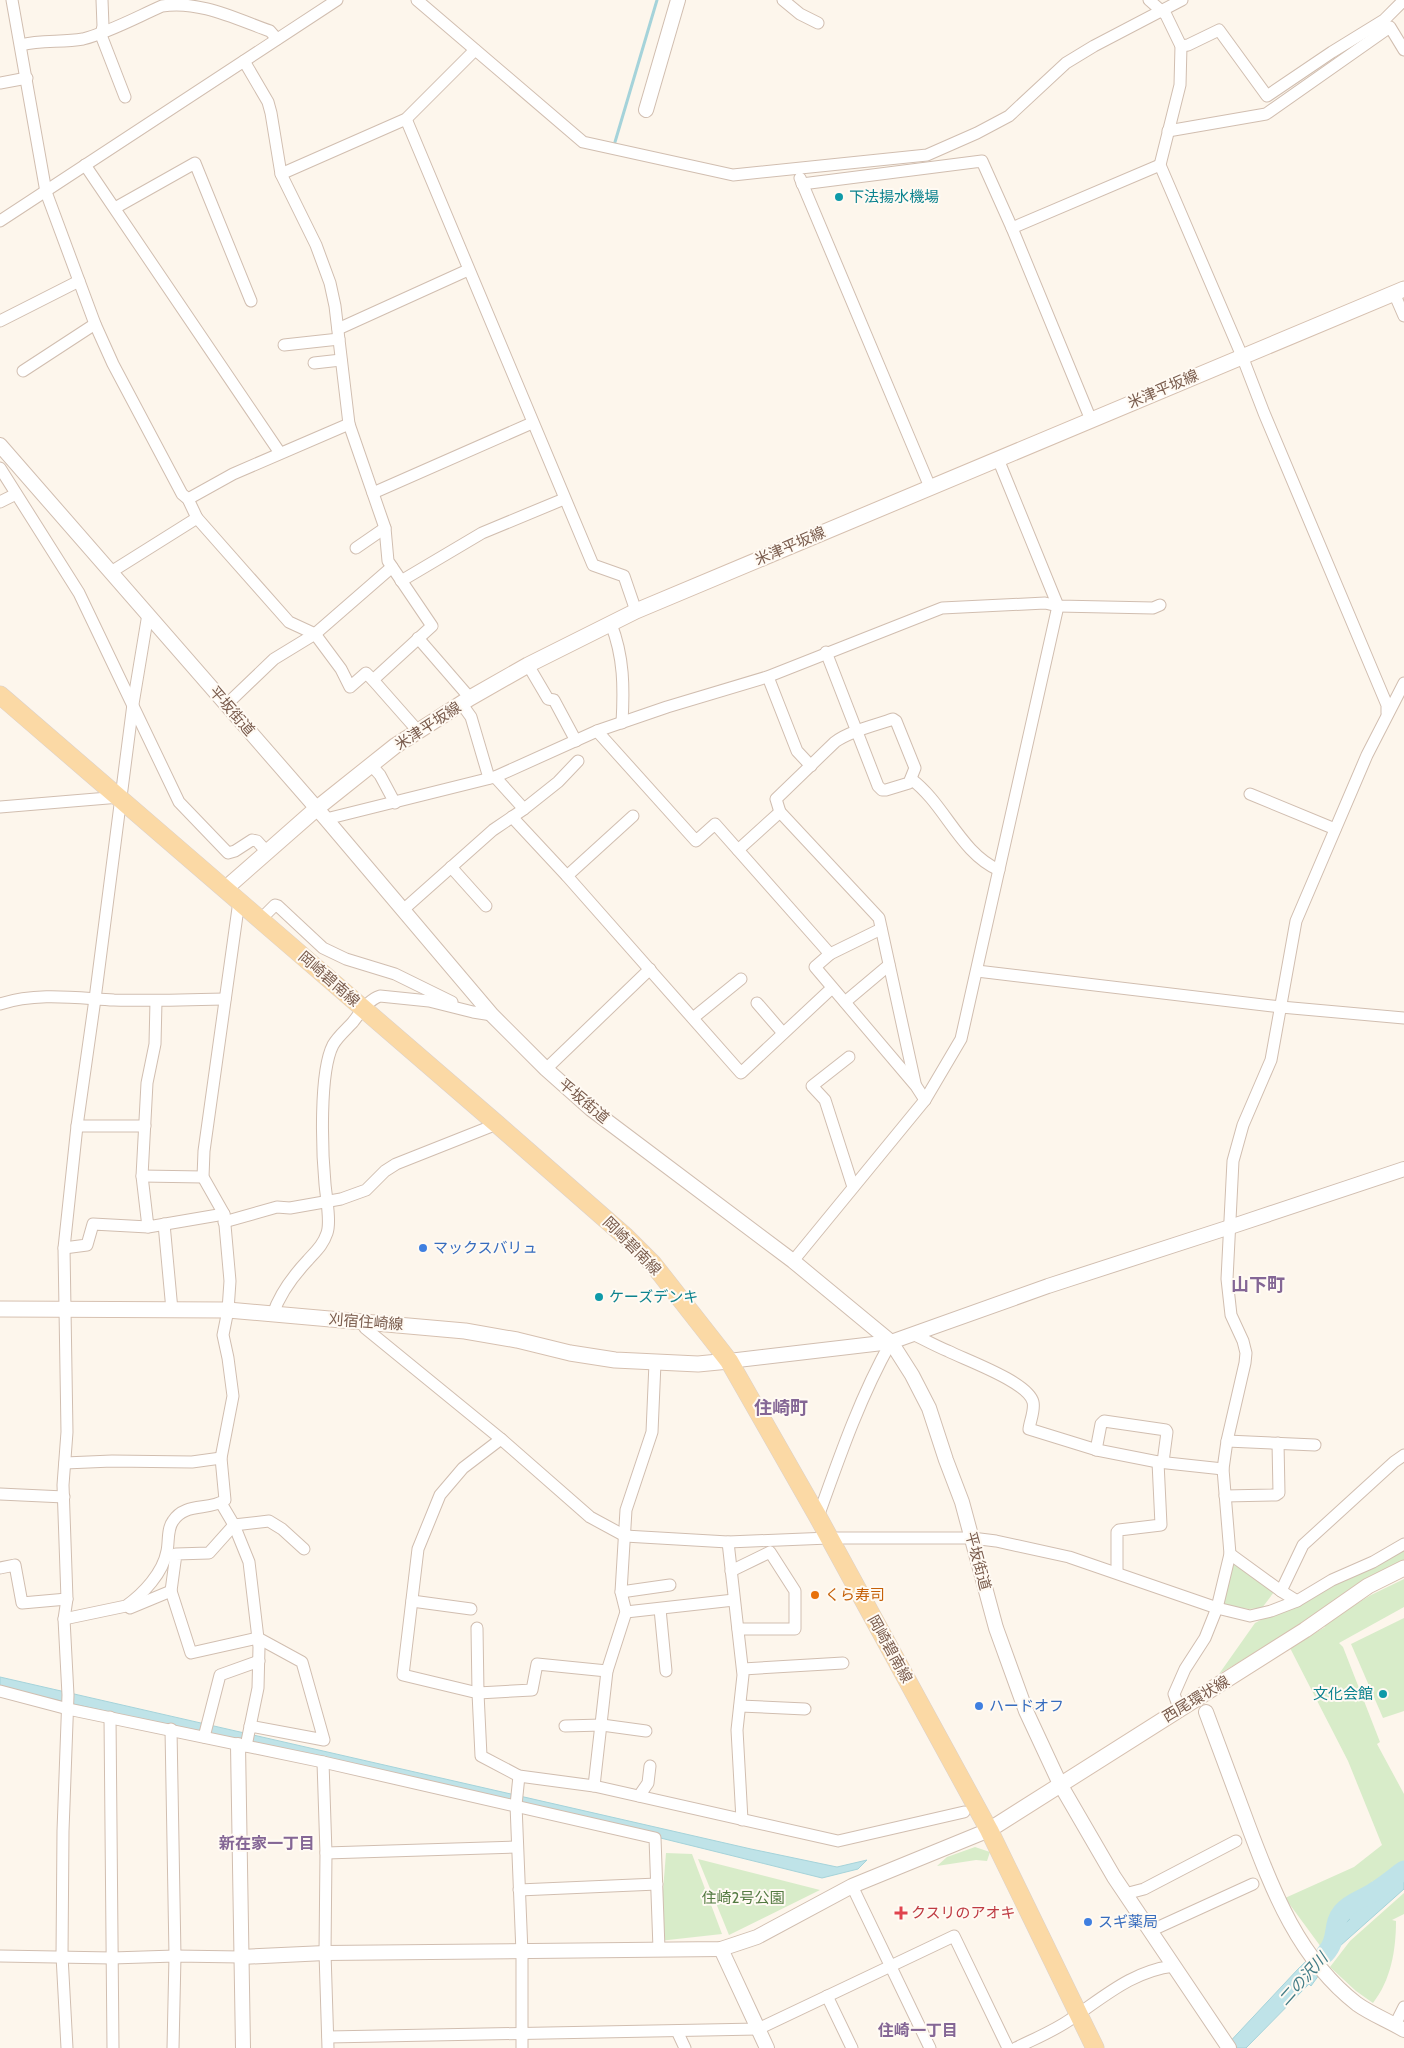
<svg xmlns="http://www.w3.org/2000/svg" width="1404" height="2048" font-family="Cabin,'Noto Sans JP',sans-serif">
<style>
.green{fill:#d8ecc9}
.water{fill:#bfe3e8;stroke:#a5d3da}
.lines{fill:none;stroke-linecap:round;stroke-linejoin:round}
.stream{stroke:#a5d3da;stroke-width:3}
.river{stroke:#bfe3e8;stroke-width:19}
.minor-casing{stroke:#d1beb0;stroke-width:13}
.tertiary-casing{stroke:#d1beb0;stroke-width:16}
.secondary-casing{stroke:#d6c0b0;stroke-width:17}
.primary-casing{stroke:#dad1cd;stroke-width:19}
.minor{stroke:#fff;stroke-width:11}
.tertiary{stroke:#fff;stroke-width:14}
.secondary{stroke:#fff;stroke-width:15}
.primary{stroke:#fbd9a5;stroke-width:18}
.culture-dot{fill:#0f9aa8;stroke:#fffaf3;stroke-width:2}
.shop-dot{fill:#3f7fe0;stroke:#fffaf3;stroke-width:2}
.food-dot{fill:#e8710a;stroke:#fffaf3;stroke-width:2}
.health-dot{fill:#e0444e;stroke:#fffaf3;stroke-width:2}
.labels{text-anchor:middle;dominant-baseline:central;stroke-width:4;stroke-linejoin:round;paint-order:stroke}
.culture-label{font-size:15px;fill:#0d838f;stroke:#fffaf3;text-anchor:start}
.street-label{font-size:15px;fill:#7a5c4d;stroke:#fffaf3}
.shop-label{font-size:15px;fill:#366cbe;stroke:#fffaf3;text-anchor:start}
.food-label{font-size:15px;fill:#c56008;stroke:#fffaf3;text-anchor:start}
.park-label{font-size:15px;fill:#537a41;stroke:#fffaf3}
.health-label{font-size:15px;fill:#be3a42;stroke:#fffaf3;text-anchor:start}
.neighbourhood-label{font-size:16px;font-weight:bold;fill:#846695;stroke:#fffaf3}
.water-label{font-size:16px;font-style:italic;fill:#437c86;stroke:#fffaf3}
.quarter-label{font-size:18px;font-weight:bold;fill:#846695;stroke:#fffaf3}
</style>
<rect width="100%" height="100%" fill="#fdf6ec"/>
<!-- green -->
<g class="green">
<path d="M 1404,1547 L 1404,1564 L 1345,1593 L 1304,1621 L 1304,1623 L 1219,1674 L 1255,1623 Z"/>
<path d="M 1232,1560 L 1274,1592 L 1262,1608 L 1249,1609 L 1222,1605 Z"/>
<path d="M 1404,1579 L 1404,1607 L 1339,1643 L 1343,1647 L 1380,1742 L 1377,1744 L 1404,1794 L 1404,1862 L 1377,1885 L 1371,1880 L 1374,1883 L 1340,1904 L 1321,1947 L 1285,1898 L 1354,1867 L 1382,1845 L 1348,1761 L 1290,1648 L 1325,1627 L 1323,1624 L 1371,1595 Z"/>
<path d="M 1404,1618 L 1404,1711 L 1383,1718 L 1351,1644 Z"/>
<path d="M 975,1847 L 990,1852 L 987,1861 L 976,1860 L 937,1866 L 947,1857 Z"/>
<path d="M 666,1853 L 692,1854 L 722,1934 L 659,1941 Z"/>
<path d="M 698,1859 L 820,1890 L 729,1935 Z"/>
<path d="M 1404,1893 L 1404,1914 L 1392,1920 L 1396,1921 C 1396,1950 1391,1980 1373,2003 L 1356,1991 L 1330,1967 L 1350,1941 Z"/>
</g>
<!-- water -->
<g class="water">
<path d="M 0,1677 L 751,1849 L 837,1867 L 867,1860 L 858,1869 L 822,1878 C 665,1839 509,1800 352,1765 C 234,1738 117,1716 0,1686 Z"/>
<path d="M 1404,1867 L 1404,1889 L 1340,1946 L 1311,1986 L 1309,1984 L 1246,2048 L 1224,2048 L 1298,1969 L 1350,1919 L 1323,1943 L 1335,1913 L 1387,1878 L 1374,1896 Z"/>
</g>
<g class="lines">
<!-- stream -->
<path class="stream" d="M 615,142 L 657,0"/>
<!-- river -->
<path class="river" d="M 1325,1954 C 1339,1939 1331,1925 1342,1912 C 1351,1901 1364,1899 1375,1891 C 1385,1885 1394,1877 1404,1870"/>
<!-- minor casing -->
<g class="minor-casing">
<g id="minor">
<path d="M 12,0 L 46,192 L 95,324 L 113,364 L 182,494 L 188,499 L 197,518 L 111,572"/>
<path d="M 102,0 L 103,26 L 101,35 L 125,97"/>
<path d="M 417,0 L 583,142 L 733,175 L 927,155 L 977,133 L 1009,116 L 1066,63 L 1094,46 L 1182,0"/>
<path d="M 783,0 L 800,14 L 818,23"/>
<path d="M 1149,0 L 1166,15 L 1181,46 L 1180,85 L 1160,165 L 1242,356 L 1264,413 L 1387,705 L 1387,713"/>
<path d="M 21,45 C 41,39 62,43 83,39 C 110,32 137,17 162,6 C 199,0 236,19 270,31 L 277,39"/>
<path d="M 1181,46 L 1188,45 L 1219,30 L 1267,96 L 1332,52 L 1384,20 L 1404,0"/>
<path d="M 0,83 L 27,78"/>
<path d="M 406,119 L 593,565 L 624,576 L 636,611"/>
<path d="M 1168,131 L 1266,114 L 1390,27 L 1404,50"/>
<path d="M 85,165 L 280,453"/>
<path d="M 281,174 L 406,119 L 475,50"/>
<path d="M 800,178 L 930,487"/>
<path d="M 802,184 L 982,161 L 1012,228 L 1091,420"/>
<path d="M 115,208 L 195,163 L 251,301"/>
<path d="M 0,221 L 337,0"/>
<path d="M 1012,228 L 1160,165"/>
<path d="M 1394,293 L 1404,316"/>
<path d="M 0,321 L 79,281"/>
<path d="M 338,329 L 468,270"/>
<path d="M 284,345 L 339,339"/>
<path d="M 314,363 L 341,360"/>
<path d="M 23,371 L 95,324"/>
<path d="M 349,424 L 385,528 L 388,561 L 432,626 L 373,680 L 418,731"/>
<path d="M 0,468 L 79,593 L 179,802 L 228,853 L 235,851 L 252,840 L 257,841 L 267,852"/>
<path d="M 373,493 L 532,423"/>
<path d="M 188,499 L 233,474 L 349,424 L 335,306 L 330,283 L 316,245 L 281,174 L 271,113 L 268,102 L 244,61"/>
<path d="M 0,502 L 16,494"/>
<path d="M 197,518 L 289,622 L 315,634 L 341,669 L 350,687 L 366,673 L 373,680"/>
<path d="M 356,548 L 385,528"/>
<path d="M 401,581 L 482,533 L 564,499"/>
<path d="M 611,624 C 624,657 624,688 622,723"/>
<path d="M 418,638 L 470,698"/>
<path d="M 528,665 L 548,699 L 554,700 L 576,741"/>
<path d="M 768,677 L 797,751 L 811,766"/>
<path d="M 461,703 L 471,717 L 489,778"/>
<path d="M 226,705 L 274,659 L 315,634 L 392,567"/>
<path d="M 597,731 L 696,841 L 715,824 L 830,954 L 815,967 L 916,1086 L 925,1100"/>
<path d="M 371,765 L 380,775 L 395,803"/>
<path d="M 495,777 L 524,809"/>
<path d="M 911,779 C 945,804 960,853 999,870"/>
<path d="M 1250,794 L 1335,829"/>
<path d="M 0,807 L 120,797"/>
<path d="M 780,812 L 776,799 L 835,742 C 849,731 876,725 893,719 L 896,721 L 915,768 L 909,783 L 886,790 L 882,790 L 878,786 L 826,652"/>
<path d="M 512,817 L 567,876 L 741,1073 L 832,988"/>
<path d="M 326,819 L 495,777 L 597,731 L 667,707 L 767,677 L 942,608 L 1045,603 L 1058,606 L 1153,608 L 1160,605"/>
<path d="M 738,850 L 780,812 L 879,918 L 915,1083"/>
<path d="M 451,867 L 486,906"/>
<path d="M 567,876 L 633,816"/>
<path d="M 403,910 L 493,830 L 524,809 L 558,782 L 578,761"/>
<path d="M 260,920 L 275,905 L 278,906 L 323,948 L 346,959 L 395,974 L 452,1002"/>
<path d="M 830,954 L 881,929"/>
<path d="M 977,971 L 1281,1007 L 1404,1018"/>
<path d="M 156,1001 L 155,1044 L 147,1083 L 142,1176 L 148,1227 L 224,1214"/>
<path d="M 845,1002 L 889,965"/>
<path d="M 757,1003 L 783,1033"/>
<path d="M 0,1004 C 37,992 76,998 114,1000 C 151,1001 188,1000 225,999"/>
<path d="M 693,1018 L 741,979"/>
<path d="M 849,1057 L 812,1086 L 825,1100 L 853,1187"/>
<path d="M 546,1069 L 650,969"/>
<path d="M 77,1126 L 145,1126"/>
<path d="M 142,1176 L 203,1177"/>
<path d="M 224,1222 L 277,1207 L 290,1208 L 341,1199 L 366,1190 L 385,1171 L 396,1164 L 497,1124"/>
<path d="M 164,1224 L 172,1310"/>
<path d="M 64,1248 L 87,1245 L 93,1224 L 148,1227"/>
<path d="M 793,1261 L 925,1100 L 961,1039 L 1058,606 L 998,459"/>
<path d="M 273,1314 C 280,1293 293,1276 308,1260 C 316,1251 323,1245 327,1233 C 331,1222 326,1196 325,1184 C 322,1152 319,1072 333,1045 C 338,1036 347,1029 353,1022 C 360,1013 369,999 380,996 L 429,1001 L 473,1012 L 492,1015"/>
<path d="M 365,1322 L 365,1328 L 501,1439 L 590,1517 L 625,1536 L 728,1542 L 829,1538 L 972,1538 L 996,1541 L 1069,1557 L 1217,1608 L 1250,1616 L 1271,1611 L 1297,1601 L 1332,1580 L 1373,1562 L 1404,1544"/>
<path d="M 913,1334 C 925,1340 936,1346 948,1351 C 966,1360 1028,1382 1033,1402 C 1035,1410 1030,1421 1029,1429 L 1097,1450 L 1158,1462 L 1223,1469"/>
<path d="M 501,1439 L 463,1468 L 440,1495 L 418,1549 L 403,1675 L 478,1693 L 481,1756 L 519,1776 L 594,1786 L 838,1841 L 964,1812"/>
<path d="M 1227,1441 L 1315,1445"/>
<path d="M 1096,1450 L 1101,1424 L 1104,1421 L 1166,1430 L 1167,1432 L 1163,1462"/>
<path d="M 65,1463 L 112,1461 L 192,1462 L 221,1458"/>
<path d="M 0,1494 L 64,1497"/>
<path d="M 1225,1496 L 1276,1495 L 1279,1493 L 1278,1443"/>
<path d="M 221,1503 L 234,1525 L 249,1562 L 259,1647 L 258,1688 L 246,1746"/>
<path d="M 818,1517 C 839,1458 860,1397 891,1342"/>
<path d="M 728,1542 L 743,1675 L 737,1730 L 742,1820"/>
<path d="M 1230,1554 L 1281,1591"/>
<path d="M 0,1568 L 15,1565 L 22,1603 L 67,1599"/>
<path d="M 731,1571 L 770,1552 L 795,1591 L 795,1629 L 738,1629"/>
<path d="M 1117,1572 L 1117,1532 L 1119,1530 L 1161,1525 L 1158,1462"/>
<path d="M 171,1591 L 191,1653 L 258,1638 L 302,1662 L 324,1740 L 250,1726"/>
<path d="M 621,1592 L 670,1585"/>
<path d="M 412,1601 L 471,1609"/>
<path d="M 1297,1601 L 1281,1591 L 1303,1545 L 1394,1462 L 1404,1455"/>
<path d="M 130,1608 L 171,1591 L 176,1554 L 209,1553 L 234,1525 L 269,1521 L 282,1529 L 304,1549"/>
<path d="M 660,1609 L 666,1671"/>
<path d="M 626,1612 L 734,1600"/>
<path d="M 64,1619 L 126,1606 C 143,1594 163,1573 167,1551 C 169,1542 167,1529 173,1521 C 185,1502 209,1511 225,1500 L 221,1458 L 233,1396 L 228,1358 L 223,1335 L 228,1310 L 230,1281 L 224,1214 L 203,1177 L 204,1151 L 239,901"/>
<path d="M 477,1628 L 478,1693 L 532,1690 L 537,1664 L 607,1671"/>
<path d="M 743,1669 L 843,1663"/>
<path d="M 0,1691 L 68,1709 L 323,1762 L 655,1838 L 659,1949"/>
<path d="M 740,1706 L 805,1709"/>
<path d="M 1179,1708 L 1174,1694 L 1185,1669 L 1205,1638 L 1217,1608 L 1230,1554 L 1223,1469 L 1227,1441 L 1245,1363 L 1246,1353 L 1243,1341 L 1231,1315 L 1227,1279 L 1233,1161 L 1243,1125 L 1271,1060 L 1296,921 L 1367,755 L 1404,683"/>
<path d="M 110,1717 L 113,2048"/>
<path d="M 565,1726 L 602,1725 L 646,1731"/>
<path d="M 171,1729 L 175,1956 L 173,2048"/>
<path d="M 204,1737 L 220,1675 L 259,1661"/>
<path d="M 323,1762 L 326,1853 L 325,1953 L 328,2048"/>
<path d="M 519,1776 L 516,1805 L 522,1953 L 522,2048"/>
<path d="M 594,1786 L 607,1671 L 626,1612 L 621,1592 L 626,1510 L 652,1432 L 655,1363"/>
<path d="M 639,1796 L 648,1783 L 650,1766"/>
<path d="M 326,1853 L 517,1847"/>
<path d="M 852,1886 L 930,2048"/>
<path d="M 519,1890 L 657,1884"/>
<path d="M 1125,1894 L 1144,1889 L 1236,1841"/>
<path d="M 1150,1931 L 1253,1884"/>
<path d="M 0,1956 L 112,1958 L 175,1956 L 241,1957"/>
<path d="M 827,1996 L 852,2048"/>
<path d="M 1395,2025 L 1404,2007"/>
<path d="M 677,2031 L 685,2048"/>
<path d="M 328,2037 L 758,2029 L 954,1936 L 1008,2048"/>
<path d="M 67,2048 L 62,1956 L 63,1831 L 68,1695 L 64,1619 L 67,1599 L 63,1485 L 67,1432 L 64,1248 L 77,1126 L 95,999 L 133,704 L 148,614"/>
<path d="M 1016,2048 C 1034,2039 1054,2031 1071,2019 C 1104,1997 1132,1971 1174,1966"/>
</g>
</g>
<!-- tertiary casing -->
<g class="tertiary-casing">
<g id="tertiary">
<path d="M 646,110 L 678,0"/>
<path d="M 0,445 L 326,819 L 492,1015 L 546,1069 L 591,1109 L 793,1261 L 891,1342 L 912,1375 L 929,1408 L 946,1460 L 962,1502 L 996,1628 L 1026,1711 L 1060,1784 L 1114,1877 L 1229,2048"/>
<path d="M 729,1361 L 891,1342 L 1048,1286 L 1230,1227 L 1404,1169"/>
<path d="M 1206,1712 C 1220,1749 1234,1787 1248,1825 C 1273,1892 1299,1959 1357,2004 C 1371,2014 1389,2021 1404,2030"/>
<path d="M 238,1745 L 243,2048"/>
<path d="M 721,1949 L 767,2048"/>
<path d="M 241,1957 L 325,1953 L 721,1949 L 757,1937 L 852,1886 L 989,1830"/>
</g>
</g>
<!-- secondary casing -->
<g class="secondary-casing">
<g id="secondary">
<path d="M 225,889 L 316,809 L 395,746 L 470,698 L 528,665 L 636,611 L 1404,289"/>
<path d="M 0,1309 L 228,1310 L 465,1331 L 517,1340 L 570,1353 L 615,1360 L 698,1364 L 729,1361"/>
<path d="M 989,1830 L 1305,1630 L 1368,1586 L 1404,1568"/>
</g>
</g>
<!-- primary casing -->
<g class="primary-casing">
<path id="primary" d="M 0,695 L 497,1124 L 626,1237 L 653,1264 L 729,1361 L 818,1517 L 989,1830 L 1095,2048"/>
</g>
<!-- minor -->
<use href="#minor" class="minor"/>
<!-- tertiary -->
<use href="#tertiary" class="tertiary"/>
<!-- secondary -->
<use href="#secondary" class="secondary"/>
<!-- primary -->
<use href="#primary" class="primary"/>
</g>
<!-- markers -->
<g class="culture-dot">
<circle cx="839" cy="197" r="5"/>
<circle cx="599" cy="1297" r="5"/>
<circle cx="1383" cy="1694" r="5"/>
</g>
<g class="shop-dot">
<circle cx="423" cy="1248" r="5"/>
<circle cx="979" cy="1706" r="5"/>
<circle cx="1088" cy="1922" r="5"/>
</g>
<circle class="food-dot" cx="815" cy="1595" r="5"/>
<path class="health-dot" d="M898.5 1905.5h5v5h5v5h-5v5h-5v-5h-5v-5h5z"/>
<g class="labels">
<!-- culture labels -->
<g class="culture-label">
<text x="849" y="197">下法揚水機場</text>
<text x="609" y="1297">ケーズデンキ</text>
<text x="1373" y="1694" text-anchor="end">文化会館</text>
</g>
<!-- street labels -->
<g class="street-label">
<text transform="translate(1163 389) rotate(-23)">米津平坂線</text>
<text transform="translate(790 546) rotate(-23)">米津平坂線</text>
<text transform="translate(232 711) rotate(49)">平坂街道</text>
<text transform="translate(428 726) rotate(-33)">米津平坂線</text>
<text transform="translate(329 979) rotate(41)">岡崎碧南線</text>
<text transform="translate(584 1101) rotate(40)">平坂街道</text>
<text transform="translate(632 1246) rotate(45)">岡崎碧南線</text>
<text transform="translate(366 1322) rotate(4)">刈宿住崎線</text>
<text transform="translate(978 1561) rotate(75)">平坂街道</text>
<text transform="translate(890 1649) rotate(61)">岡崎碧南線</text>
<text transform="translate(1196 1699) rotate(-31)">西尾環状線</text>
</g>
<!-- shop labels -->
<g class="shop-label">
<text x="433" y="1248">マックスバリュ</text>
<text x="989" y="1706">ハードオフ</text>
<text x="1098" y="1922">スギ薬局</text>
</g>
<!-- food labels -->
<g class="food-label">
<text x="825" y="1595">くら寿司</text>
</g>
<!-- park labels -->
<g class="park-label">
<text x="743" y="1898">住崎2号公園</text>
</g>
<!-- health labels -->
<g class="health-label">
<text x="911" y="1913">クスリのアオキ</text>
</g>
<!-- neighbourhood labels -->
<g class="neighbourhood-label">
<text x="267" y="1843">新在家一丁目</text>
<text x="918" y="2030">住崎一丁目</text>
</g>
<!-- water labels -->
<g class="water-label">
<text transform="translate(1303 1979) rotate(-48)">二の沢川</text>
</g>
<!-- quarter labels -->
<g class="quarter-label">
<text x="1258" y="1285">山下町</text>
<text x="781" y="1408">住崎町</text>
</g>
</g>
</svg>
